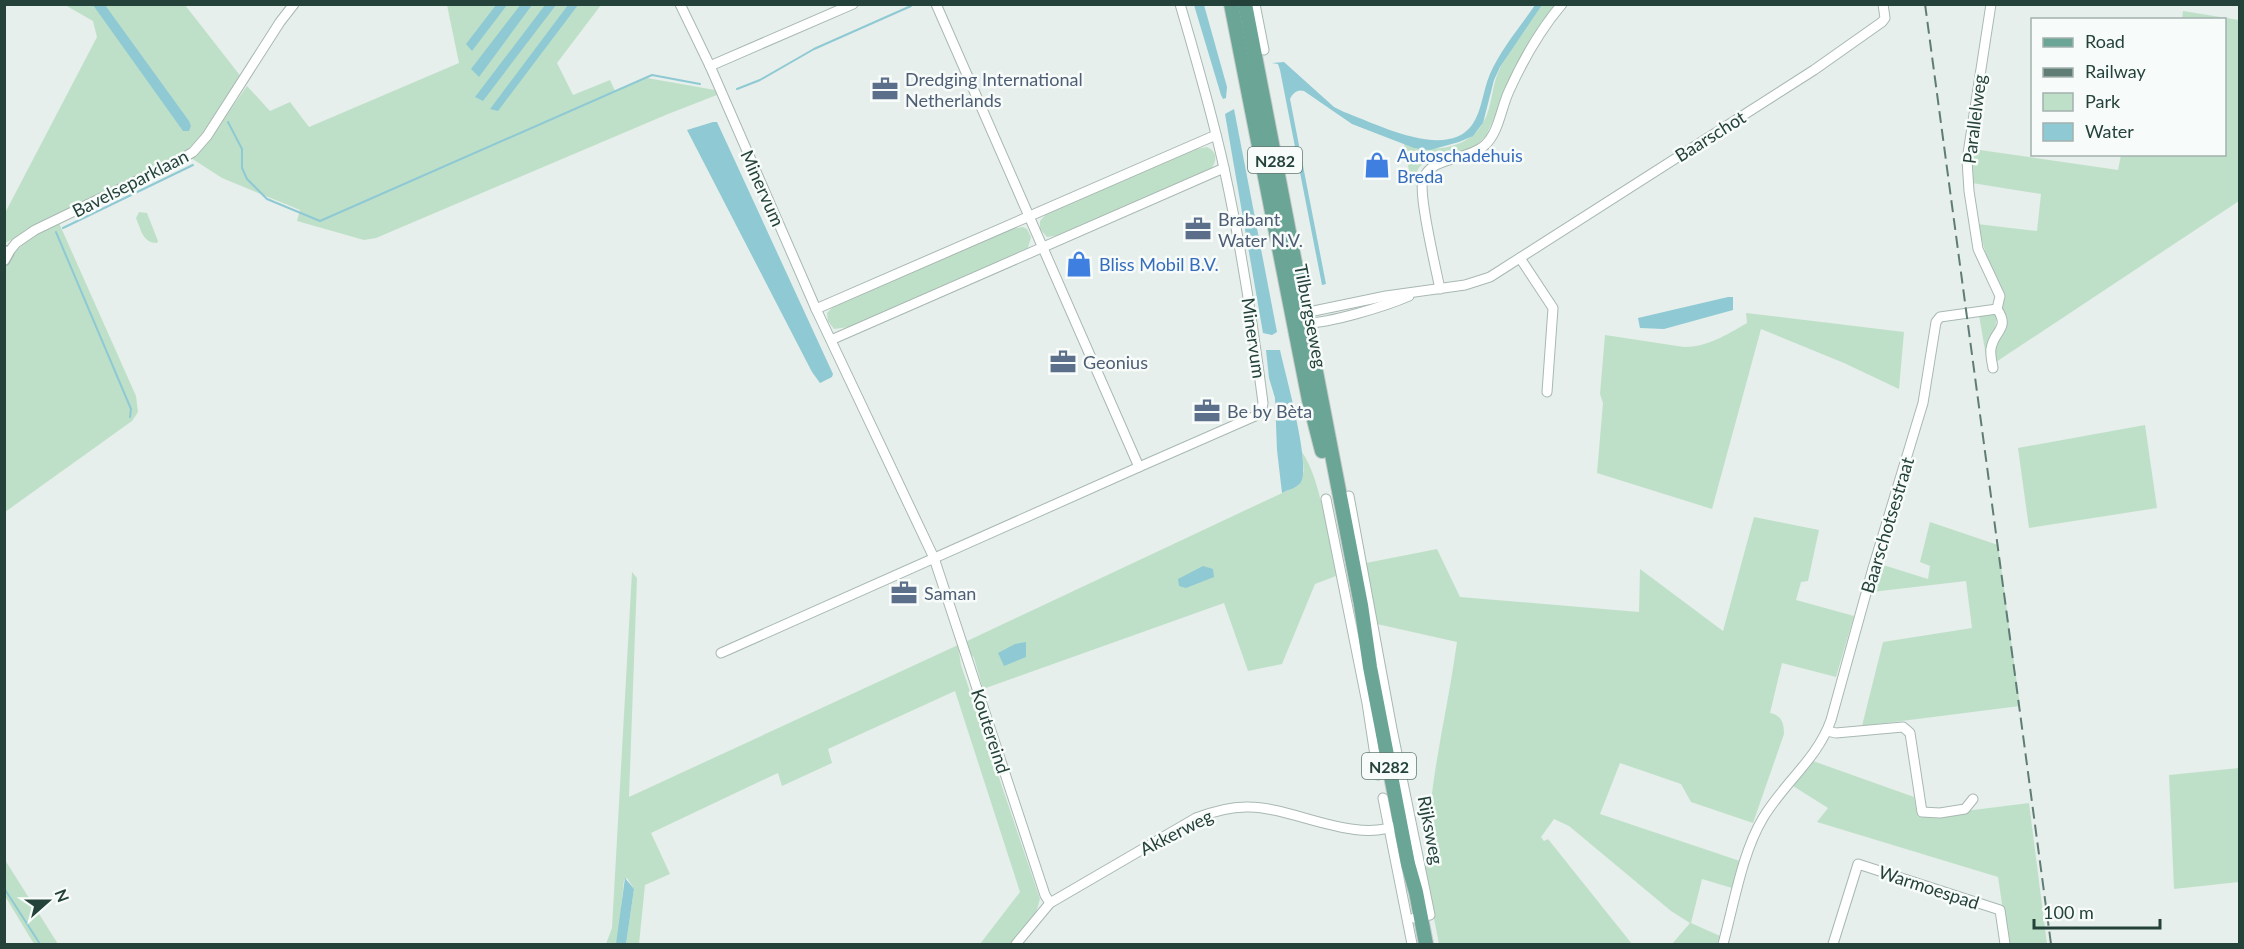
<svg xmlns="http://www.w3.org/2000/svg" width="2244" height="949" font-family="Lato,sans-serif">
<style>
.green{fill:#bfe0c8}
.water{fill:#8ec9d4}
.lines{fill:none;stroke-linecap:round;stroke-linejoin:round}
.stream{stroke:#8ec9d4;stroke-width:2}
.minor-casing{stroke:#a8b8b2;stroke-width:11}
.tertiary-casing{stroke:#a8b8b2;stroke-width:13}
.primary-casing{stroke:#c2cac8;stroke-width:16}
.minor{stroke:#fff;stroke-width:9}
.tertiary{stroke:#fff;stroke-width:10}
.primary{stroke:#6aa596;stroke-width:14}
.rail{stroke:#5f7d75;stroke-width:2;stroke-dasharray:12 6;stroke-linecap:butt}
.labels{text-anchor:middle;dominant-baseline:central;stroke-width:5;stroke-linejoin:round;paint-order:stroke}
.shield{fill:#f7fbf9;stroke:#637a73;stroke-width:1.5}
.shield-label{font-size:16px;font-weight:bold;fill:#24423a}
.service-label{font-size:18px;fill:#4e5e75;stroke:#f7fbf9;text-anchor:start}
.street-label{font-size:18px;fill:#24423a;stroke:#f7fbf9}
.shop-label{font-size:18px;fill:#366cbe;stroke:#f7fbf9;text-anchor:start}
</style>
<rect width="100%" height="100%" fill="#e6efeb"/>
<!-- green -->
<g class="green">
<path d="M 65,5 L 185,5 L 242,78 L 200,137 L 185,152 L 5,243 L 5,213 L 97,37 L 93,21 Z"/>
<path d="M 447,5 L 601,5 L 557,63 L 573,95 L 610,80 L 615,91 L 647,78 L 715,90 L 717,95 L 668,114 L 376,238 L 364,240 L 297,221 L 300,210 L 222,178 L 191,158 L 203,148 L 247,86 L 270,111 L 290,102 L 309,127 L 459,63 Z"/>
<path d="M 1542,5 L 1556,5 L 1524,51 L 1486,136 L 1473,148 L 1434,161 L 1432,157 C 1424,161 1418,167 1415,176 L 1410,176 L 1404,144 C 1429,153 1468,150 1483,123 C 1493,106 1491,84 1501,66 C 1513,45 1528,25 1542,5 Z"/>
<path d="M 2183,11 L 2239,20 L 2239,201 L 1996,362 L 1994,350 L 2004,331 L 2007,321 L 2002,307 L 2004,300 L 2003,294 L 1987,257 L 1977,224 L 2037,231 L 2041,194 L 1972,183 L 1973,149 L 2118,170 L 2121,155 L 2224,154 L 2224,20 L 2182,19 Z"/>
<path d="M 1207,147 C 1220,153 1216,165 1207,173 L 1061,235 L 1047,237 L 1040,229 L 1040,221 L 1047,213 L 1196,149 Z"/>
<path d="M 139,212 L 147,213 L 158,241 L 157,243 C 143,243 141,230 136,218 Z"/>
<path d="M 59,223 L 136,396 L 138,412 L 132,421 L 5,512 L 5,268 C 17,244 35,234 59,223 Z"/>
<path d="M 1023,227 L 1027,229 L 1031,237 L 1028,248 L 1023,252 L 849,327 L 834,329 L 828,321 L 827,313 L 835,305 L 1012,229 Z"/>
<path d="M 1746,313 L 1904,332 L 1899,389 L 1844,363 L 1761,329 L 1712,509 L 1597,473 L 1603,403 L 1600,394 L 1605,335 L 1684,347 C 1708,347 1726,335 1747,323 Z"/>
<path d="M 1996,314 C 1998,323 1989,356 1988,368 L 1979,315 Z"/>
<path d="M 2145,425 L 2157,508 L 2029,528 L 2018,448 Z"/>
<path d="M 1302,452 C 1321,479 1329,543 1336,576 L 1315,584 L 1282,664 L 1248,671 L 1224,603 L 983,689 L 974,658 L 967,649 L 965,642 L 1299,485 L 1304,471 Z"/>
<path d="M 1754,517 L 1819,530 L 1808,581 L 1801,582 L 1796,600 L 1854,616 L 1836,677 L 1782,663 L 1770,713 C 1781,715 1784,722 1784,734 L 1753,823 L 1691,802 L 1681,784 L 1620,763 L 1600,814 L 1740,861 L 1732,888 L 1702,879 L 1691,923 L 1720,936 L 1717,944 L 1672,944 L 1690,923 L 1671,911 L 1569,826 L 1554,819 L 1541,837 L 1544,841 L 1548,839 L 1632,944 L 1439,944 L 1424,867 L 1428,865 C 1426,790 1447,716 1457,642 L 1377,624 L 1366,563 L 1437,549 L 1460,597 L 1639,612 L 1640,569 L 1723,631 Z"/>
<path d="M 1930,522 L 1998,545 L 2020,706 L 1862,726 L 1883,642 L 1972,628 L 1966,581 L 1872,592 L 1880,564 L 1928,579 L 1930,566 L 1920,562 Z"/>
<path d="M 632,572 L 637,578 L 629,797 L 958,645 L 961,665 L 1040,899 L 1036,913 L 1012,944 L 980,944 L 1020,892 L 955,691 L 828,749 L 832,763 L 782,786 L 778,773 L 651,833 L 670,874 L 645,885 L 639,944 L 626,944 L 634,889 L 627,878 L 624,880 L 618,938 L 616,944 L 606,944 L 612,928 Z"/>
<path d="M 1813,761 L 1914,797 L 1918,817 L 2029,803 L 2047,944 L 2008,944 L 1998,877 L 1817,822 L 1828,808 L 1793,786 Z"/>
<path d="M 2239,768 L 2239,882 L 2174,889 L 2169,775 Z"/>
<path d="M 5,860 L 58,944 L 34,944 L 5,896 Z"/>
</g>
<!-- water -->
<g class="water">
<path d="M 521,4 L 532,5 L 479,77 L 471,69 Z"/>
<path d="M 93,5 L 105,5 L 189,121 L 191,126 L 189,131 L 183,131 Z"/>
<path d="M 496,5 L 507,5 L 472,51 L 466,44 Z"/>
<path d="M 545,5 L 556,5 L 483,101 L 475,97 Z"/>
<path d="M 568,5 L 578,5 L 498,111 L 490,109 Z"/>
<path d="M 1194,5 L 1204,5 L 1227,87 L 1226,98 L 1223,99 L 1221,95 Z"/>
<path d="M 1535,5 L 1542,5 L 1500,67 L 1494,80 L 1483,123 L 1473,136 L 1459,142 L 1430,150 L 1414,148 L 1352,124 L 1304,91 C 1297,89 1293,93 1290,99 L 1326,284 L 1322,285 L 1280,70 L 1278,64 L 1272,63 L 1284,62 L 1334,107 L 1344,112 C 1375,123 1446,161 1472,125 C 1482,111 1483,90 1490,74 C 1501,49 1520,27 1535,5 Z"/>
<path d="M 1234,109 L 1277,332 L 1272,335 L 1263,333 L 1225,114 Z"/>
<path d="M 713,122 L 717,122 L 833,374 L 832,377 L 820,383 L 812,372 L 687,130 Z"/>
<path d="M 1728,297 L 1733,297 L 1733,310 L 1664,329 L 1640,328 L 1638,318 Z"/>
<path d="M 1266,350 L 1280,350 C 1285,374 1311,464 1301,482 C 1298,488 1287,490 1282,493 L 1277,450 L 1275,398 L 1269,378 Z"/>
<path d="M 1203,566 L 1213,569 L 1214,577 L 1186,588 L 1179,586 L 1178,579 Z"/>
<path d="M 1026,642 L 1026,657 L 1004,666 L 998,653 L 1015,644 Z"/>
<path d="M 625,878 L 634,889 L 626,944 L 616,944 Z"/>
</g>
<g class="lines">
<!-- stream -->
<g class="stream">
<path d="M 737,89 L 760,80 L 814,49 L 911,6"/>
<path d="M 228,122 L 242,149 L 242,168 L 247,179 L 267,199 L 320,221 L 652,75 L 700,84"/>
<path d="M 63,228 L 193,165"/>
<path d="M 56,232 L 131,409 L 130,417"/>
<path d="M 4,888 L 40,944"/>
</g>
<!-- minor casing -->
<g class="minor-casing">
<g id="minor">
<path d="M 680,4 L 710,66 L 816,309 L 934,558 L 1045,895 L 1050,903"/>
<path d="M 936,4 L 1139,467 L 1253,417 L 1261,413 L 1263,403 C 1253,324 1241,246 1224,168 C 1212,113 1196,59 1180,4"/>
<path d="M 1255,4 L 1264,50"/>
<path d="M 1991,4 L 1967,160 L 1969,191 L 1978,249 L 2000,296 L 1997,309 C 2011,329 1993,331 1991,349 C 1990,354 1992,362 1993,368"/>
<path d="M 710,66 L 853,4"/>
<path d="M 8,253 L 16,243 L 35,230 L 178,161 L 193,152 L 207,136 L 280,22 L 294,4"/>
<path d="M 1520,258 L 1553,308 L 1547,392"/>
<path d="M 1440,289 C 1436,269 1418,194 1423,180 C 1430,156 1468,161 1485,145 C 1499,132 1501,108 1509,91 C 1523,60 1540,30 1562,4"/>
<path d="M 816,309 L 1216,135"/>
<path d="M 1300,316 L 1304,313 L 1386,296 L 1465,285 L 1490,277 L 1814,70 L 1882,22 L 1885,18 L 1883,4"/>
<path d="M 1304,323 C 1328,324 1386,306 1409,296"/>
<path d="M 831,340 L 1224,168"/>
<path d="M 1349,496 L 1392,729 L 1430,915 L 1414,918"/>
<path d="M 1326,499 L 1367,703 L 1378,775"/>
<path d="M 721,653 L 1139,467"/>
<path d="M 1827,731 L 1836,733 L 1903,727 L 1910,733 L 1922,812 L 1940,813 L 1965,809 L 1973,799"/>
<path d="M 1383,798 L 1412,944"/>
<path d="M 1016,944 L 1050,903 L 1196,818 C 1214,811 1231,806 1250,807 C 1295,808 1357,845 1400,824"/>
<path d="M 1723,944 C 1734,904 1742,853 1763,818 C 1783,784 1818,758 1831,720 L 1873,568 L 1923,403 L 1936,322 L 1940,317 L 1997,309"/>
<path d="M 1833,944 L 1858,864 L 2000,910 L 2005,944"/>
</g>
</g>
<!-- tertiary casing -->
<g class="tertiary-casing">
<path id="tertiary" d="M 4,251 L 8,253 L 4,260"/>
</g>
<!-- primary casing -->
<g class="primary-casing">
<g id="primary">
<path d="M 1231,4 L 1309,400 L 1322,451"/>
<path d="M 1245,4 L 1361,605 L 1370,667 L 1408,864 L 1416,892 L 1426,944"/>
</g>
</g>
<!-- minor -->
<use href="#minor" class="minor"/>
<!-- tertiary -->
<use href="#tertiary" class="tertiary"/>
<!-- primary -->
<use href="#primary" class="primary"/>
<!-- rail -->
<path class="rail" d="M 1925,4 L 2051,944"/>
</g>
<!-- icons -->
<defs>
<g id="office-bare" transform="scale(2.07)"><path d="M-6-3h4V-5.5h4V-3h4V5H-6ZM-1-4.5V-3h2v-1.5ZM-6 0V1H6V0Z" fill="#5c6f8a" stroke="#f7fbf9" stroke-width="2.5" paint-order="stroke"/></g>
<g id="shop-bare" transform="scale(2.07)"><path d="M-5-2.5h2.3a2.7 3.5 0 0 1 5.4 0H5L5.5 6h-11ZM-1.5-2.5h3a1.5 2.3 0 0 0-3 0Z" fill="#3f7fe0" stroke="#f7fbf9" stroke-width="2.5" paint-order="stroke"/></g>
</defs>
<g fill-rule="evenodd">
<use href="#office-bare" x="885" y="89"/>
<use href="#shop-bare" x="1377" y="165"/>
<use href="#office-bare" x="1198" y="229"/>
<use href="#shop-bare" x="1079" y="264"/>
<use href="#office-bare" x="1063" y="362"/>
<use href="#office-bare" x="1207" y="411"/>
<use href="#office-bare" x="904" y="593"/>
</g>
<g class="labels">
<!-- shield labels -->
<g class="shield">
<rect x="1248" y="147" width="54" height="26" rx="4.5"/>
<rect x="1362" y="753" width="54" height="26" rx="4.5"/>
</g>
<g class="shield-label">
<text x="1275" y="160">N282</text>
<text x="1389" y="766">N282</text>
</g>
<!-- service labels -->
<g class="service-label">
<text x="905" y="79">Dredging International<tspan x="905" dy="21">Netherlands</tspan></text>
<text x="1218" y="219">Brabant<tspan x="1218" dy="21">Water N.V.</tspan></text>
<text x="1083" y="362">Geonius</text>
<text x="1227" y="411">Be by Bèta</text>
<text x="924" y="593">Saman</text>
</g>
<!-- street labels -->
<g class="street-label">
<text transform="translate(1974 119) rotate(-83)">Parallelweg</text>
<text transform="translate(1710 136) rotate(-32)">Baarschot</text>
<text transform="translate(130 183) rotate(-27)">Bavelseparklaan</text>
<text transform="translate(763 188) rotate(66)">Minervum</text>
<text transform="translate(1311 316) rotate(79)">Tilburgseweg</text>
<text transform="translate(1254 338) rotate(82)">Minervum</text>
<text transform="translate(1887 525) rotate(-73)">Baarschotsestraat</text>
<text transform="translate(991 731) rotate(72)">Koutereind</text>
<text transform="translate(1431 830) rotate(79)">Rijksweg</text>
<text transform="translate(1176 832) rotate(-27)">Akkerweg</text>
<text transform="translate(1929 887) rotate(18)">Warmoespad</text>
</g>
<!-- shop labels -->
<g class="shop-label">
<text x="1397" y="155">Autoschadehuis<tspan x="1397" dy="21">Breda</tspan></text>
<text x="1099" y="264">Bliss Mobil B.V.</text>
</g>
</g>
<!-- border -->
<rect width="2244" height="949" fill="none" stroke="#24423a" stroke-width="12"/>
<!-- legend -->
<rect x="2031" y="18" width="195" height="138" fill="#f7fbf9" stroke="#a3b1ad" stroke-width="1.5"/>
<rect x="2043" y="38" width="30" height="9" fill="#6aa596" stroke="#a3b1ad" stroke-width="1.5"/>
<text x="2085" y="48" font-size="18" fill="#24423a">Road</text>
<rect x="2043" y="68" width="30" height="9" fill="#5f7d75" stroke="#a3b1ad" stroke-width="1.5"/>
<text x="2085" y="78" font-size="18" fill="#24423a">Railway</text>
<rect x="2043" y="93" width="30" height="18" fill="#bfe0c8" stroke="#a3b1ad" stroke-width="1.5"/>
<text x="2085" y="108" font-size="18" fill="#24423a">Park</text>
<rect x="2043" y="123" width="30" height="18" fill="#8ec9d4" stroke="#a3b1ad" stroke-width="1.5"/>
<text x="2085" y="138" font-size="18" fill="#24423a">Water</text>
<!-- north arrow -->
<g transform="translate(48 901) rotate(69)" stroke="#f7fbf9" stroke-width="4.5" paint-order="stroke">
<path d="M0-4.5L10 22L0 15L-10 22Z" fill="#24423a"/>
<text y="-9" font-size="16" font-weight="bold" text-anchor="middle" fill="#24423a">N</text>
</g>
<!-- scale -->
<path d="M2034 919v9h126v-9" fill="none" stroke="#24423a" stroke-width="3"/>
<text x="2043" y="919" font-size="18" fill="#24423a" stroke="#f7fbf9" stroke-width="4.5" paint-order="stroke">100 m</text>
</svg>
